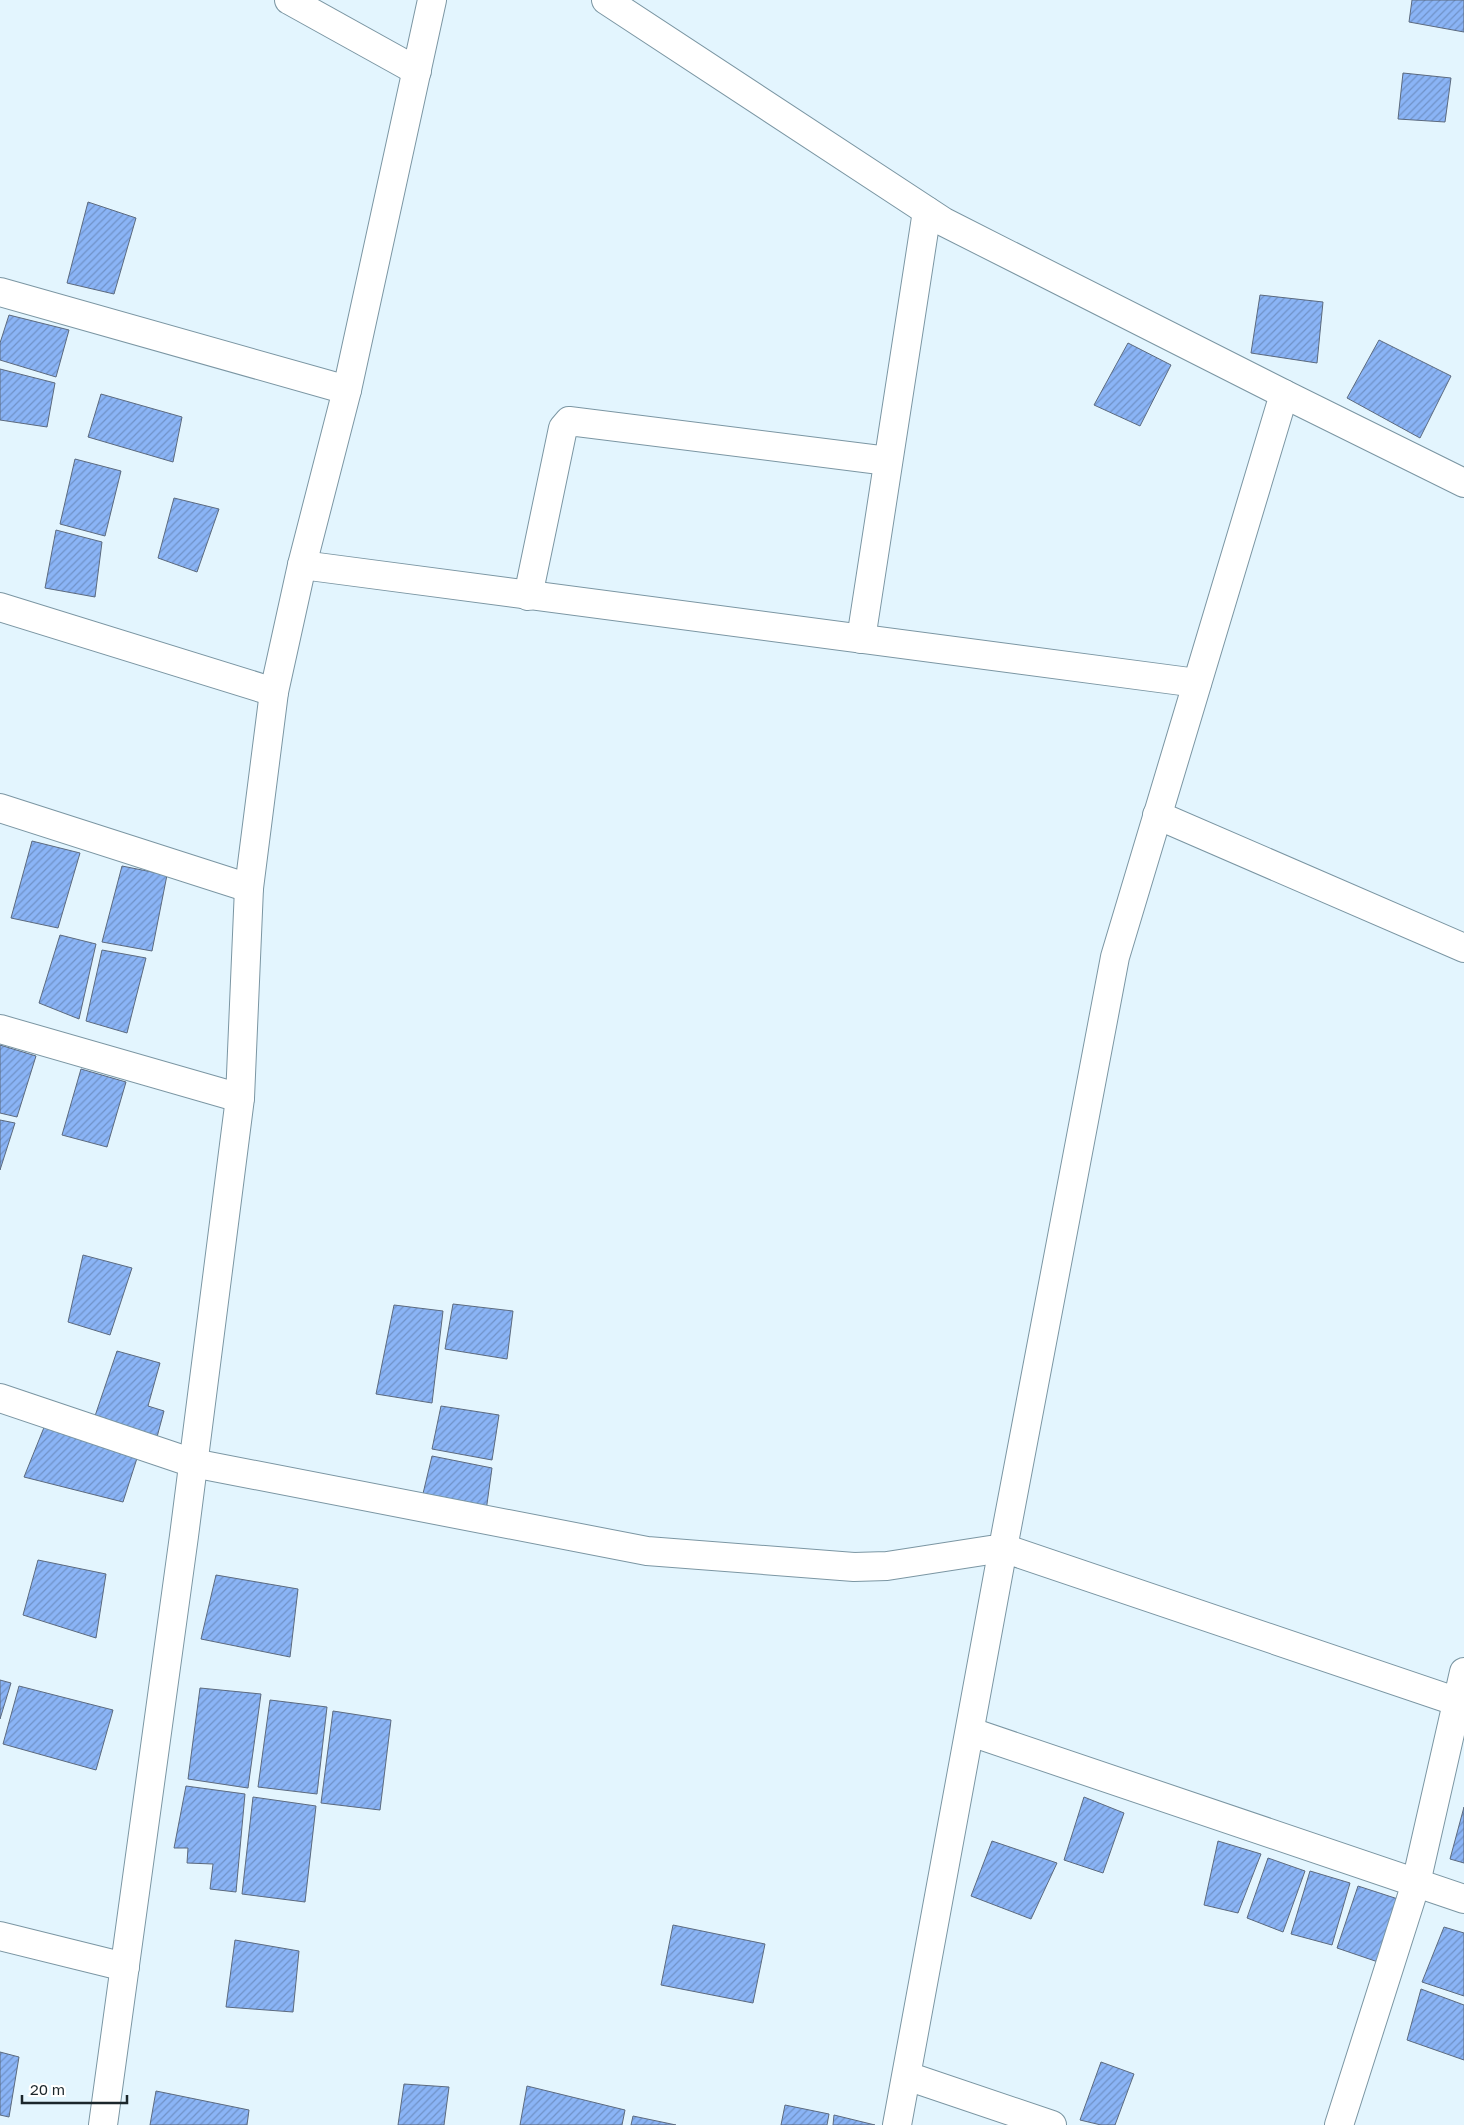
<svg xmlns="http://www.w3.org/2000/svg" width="1464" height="2125" font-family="'Golos Text',sans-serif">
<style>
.building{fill:url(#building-hatch);stroke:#5c6a7e}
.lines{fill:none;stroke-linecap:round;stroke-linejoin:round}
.minor-casing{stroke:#7b96a3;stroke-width:30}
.minor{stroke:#fff;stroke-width:28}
</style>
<defs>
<pattern id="building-hatch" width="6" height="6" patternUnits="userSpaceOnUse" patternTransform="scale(1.25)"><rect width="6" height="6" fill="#8ab4f6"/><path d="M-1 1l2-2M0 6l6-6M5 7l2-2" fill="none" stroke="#7092c7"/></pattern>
</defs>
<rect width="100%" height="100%" fill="#e3f5fe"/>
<!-- building -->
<g class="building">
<path d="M 1412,0 L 1464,0 L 1464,32 L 1409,22 Z"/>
<path d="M 1403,73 L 1451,78 L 1445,122 L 1398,119 Z"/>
<path d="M 88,202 L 136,218 L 114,294 L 67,283 Z"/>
<path d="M 1260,295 L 1323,302 L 1317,363 L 1251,353 Z"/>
<path d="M 9,315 L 69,330 L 56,377 L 0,360 L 0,343 Z"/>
<path d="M 1379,340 L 1451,376 L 1420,438 L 1347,398 Z"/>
<path d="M 1128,343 L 1171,365 L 1140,426 L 1094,405 Z"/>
<path d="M 0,369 L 55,383 L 47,427 L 0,420 Z"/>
<path d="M 101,394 L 182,417 L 173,462 L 88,437 Z"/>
<path d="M 75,459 L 121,471 L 105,536 L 60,524 Z"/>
<path d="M 174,498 L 219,509 L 197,572 L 158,558 Z"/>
<path d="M 56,530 L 102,542 L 95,597 L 45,588 Z"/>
<path d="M 32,841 L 80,853 L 58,928 L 11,918 Z"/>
<path d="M 122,866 L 167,875 L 152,951 L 102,942 Z"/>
<path d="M 60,935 L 96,944 L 79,1019 L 39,1003 Z"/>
<path d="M 102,950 L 146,958 L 127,1033 L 86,1021 Z"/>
<path d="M 0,1045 L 36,1056 L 17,1117 L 0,1113 Z"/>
<path d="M 81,1069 L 126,1082 L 107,1147 L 62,1135 Z"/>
<path d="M 0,1120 L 15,1123 L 0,1170 Z"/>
<path d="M 83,1255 L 132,1268 L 110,1335 L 68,1322 Z"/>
<path d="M 453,1304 L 513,1311 L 507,1359 L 445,1349 Z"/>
<path d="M 394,1305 L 443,1311 L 432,1403 L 376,1394 Z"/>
<path d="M 117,1351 L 160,1363 L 148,1406 L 164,1411 L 157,1437 L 95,1416 Z"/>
<path d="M 441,1406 L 499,1415 L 492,1460 L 432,1449 Z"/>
<path d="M 45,1425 L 139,1452 L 123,1502 L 24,1477 Z"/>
<path d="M 432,1456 L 492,1468 L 486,1511 L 421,1502 Z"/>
<path d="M 38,1560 L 106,1574 L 96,1638 L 23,1615 Z"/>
<path d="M 216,1575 L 298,1589 L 290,1657 L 201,1639 Z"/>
<path d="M 0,1680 L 11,1683 L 0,1719 Z"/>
<path d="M 19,1686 L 113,1710 L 96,1770 L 3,1744 Z"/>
<path d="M 200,1688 L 261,1694 L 248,1788 L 188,1779 Z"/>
<path d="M 270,1700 L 327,1707 L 317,1794 L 258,1787 Z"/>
<path d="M 333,1711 L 391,1720 L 380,1810 L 321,1803 Z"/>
<path d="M 186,1786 L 245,1794 L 236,1892 L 210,1889 L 213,1864 L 187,1863 L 188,1848 L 174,1848 Z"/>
<path d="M 253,1797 L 316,1806 L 305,1902 L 242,1894 Z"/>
<path d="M 1084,1797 L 1124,1813 L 1103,1873 L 1064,1860 Z"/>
<path d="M 1464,1807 L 1464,1863 L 1450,1859 Z"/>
<path d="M 992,1841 L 1057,1863 L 1031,1919 L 971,1896 Z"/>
<path d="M 1218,1841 L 1261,1854 L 1238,1913 L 1204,1905 Z"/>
<path d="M 1268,1858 L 1305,1871 L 1283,1932 L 1247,1918 Z"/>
<path d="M 1310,1871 L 1350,1883 L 1332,1945 L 1291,1934 Z"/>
<path d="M 1358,1886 L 1401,1900 L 1381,1963 L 1337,1948 Z"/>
<path d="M 673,1925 L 765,1944 L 753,2003 L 661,1985 Z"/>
<path d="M 1444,1927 L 1464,1933 L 1464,1996 L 1422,1982 Z"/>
<path d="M 235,1940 L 299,1951 L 293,2012 L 226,2007 Z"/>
<path d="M 1421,1989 L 1464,2005 L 1464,2060 L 1407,2040 Z"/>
<path d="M 0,2052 L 19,2057 L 9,2117 L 0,2115 Z"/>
<path d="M 1101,2062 L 1134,2074 L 1115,2125 L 1101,2125 L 1080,2120 Z"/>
<path d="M 404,2084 L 449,2087 L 444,2125 L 398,2125 Z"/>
<path d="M 527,2086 L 625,2110 L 622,2125 L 520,2125 Z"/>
<path d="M 156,2091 L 249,2110 L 247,2125 L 150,2125 Z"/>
<path d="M 785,2105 L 829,2114 L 827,2125 L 781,2125 Z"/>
<path d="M 834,2115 L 875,2125 L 833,2125 Z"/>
<path d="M 633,2116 L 676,2125 L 631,2125 Z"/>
</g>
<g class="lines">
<!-- minor casing -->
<g class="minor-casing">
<g id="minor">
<path d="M 289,0 L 417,71"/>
<path d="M 0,292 L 347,390"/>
<path d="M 1284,394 L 1464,483"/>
<path d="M 302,565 L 1197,683"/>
<path d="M 528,596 L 563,428 L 569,421 L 888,461"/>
<path d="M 0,607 L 274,692"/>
<path d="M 861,639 L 927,211"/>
<path d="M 0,808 L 249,888"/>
<path d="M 1157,815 L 1464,948"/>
<path d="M 0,1029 L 240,1098"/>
<path d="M 0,1398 L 193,1463 L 647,1551 L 854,1567 L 887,1566 L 1003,1548 L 1115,957 L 1284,394 L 944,222 L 606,0"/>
<path d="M 971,1732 L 1464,1899"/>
<path d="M 0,1936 L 125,1967"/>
<path d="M 907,2076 L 1052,2125"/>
<path d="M 103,2125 L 184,1536 L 240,1098 L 249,888 L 274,692 L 302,565 L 347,390 L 432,0"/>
<path d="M 897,2125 L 1003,1548 L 1464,1704"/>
<path d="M 1339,2125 L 1416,1883 L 1464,1672"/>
</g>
</g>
<!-- minor -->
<use href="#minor" class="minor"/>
</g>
<!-- scale -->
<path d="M22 2095v8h105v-8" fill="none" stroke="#1b262b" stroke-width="2.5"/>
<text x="30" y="2095" font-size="15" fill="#1b262b" stroke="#ffffff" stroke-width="4" paint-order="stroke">20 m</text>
</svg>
